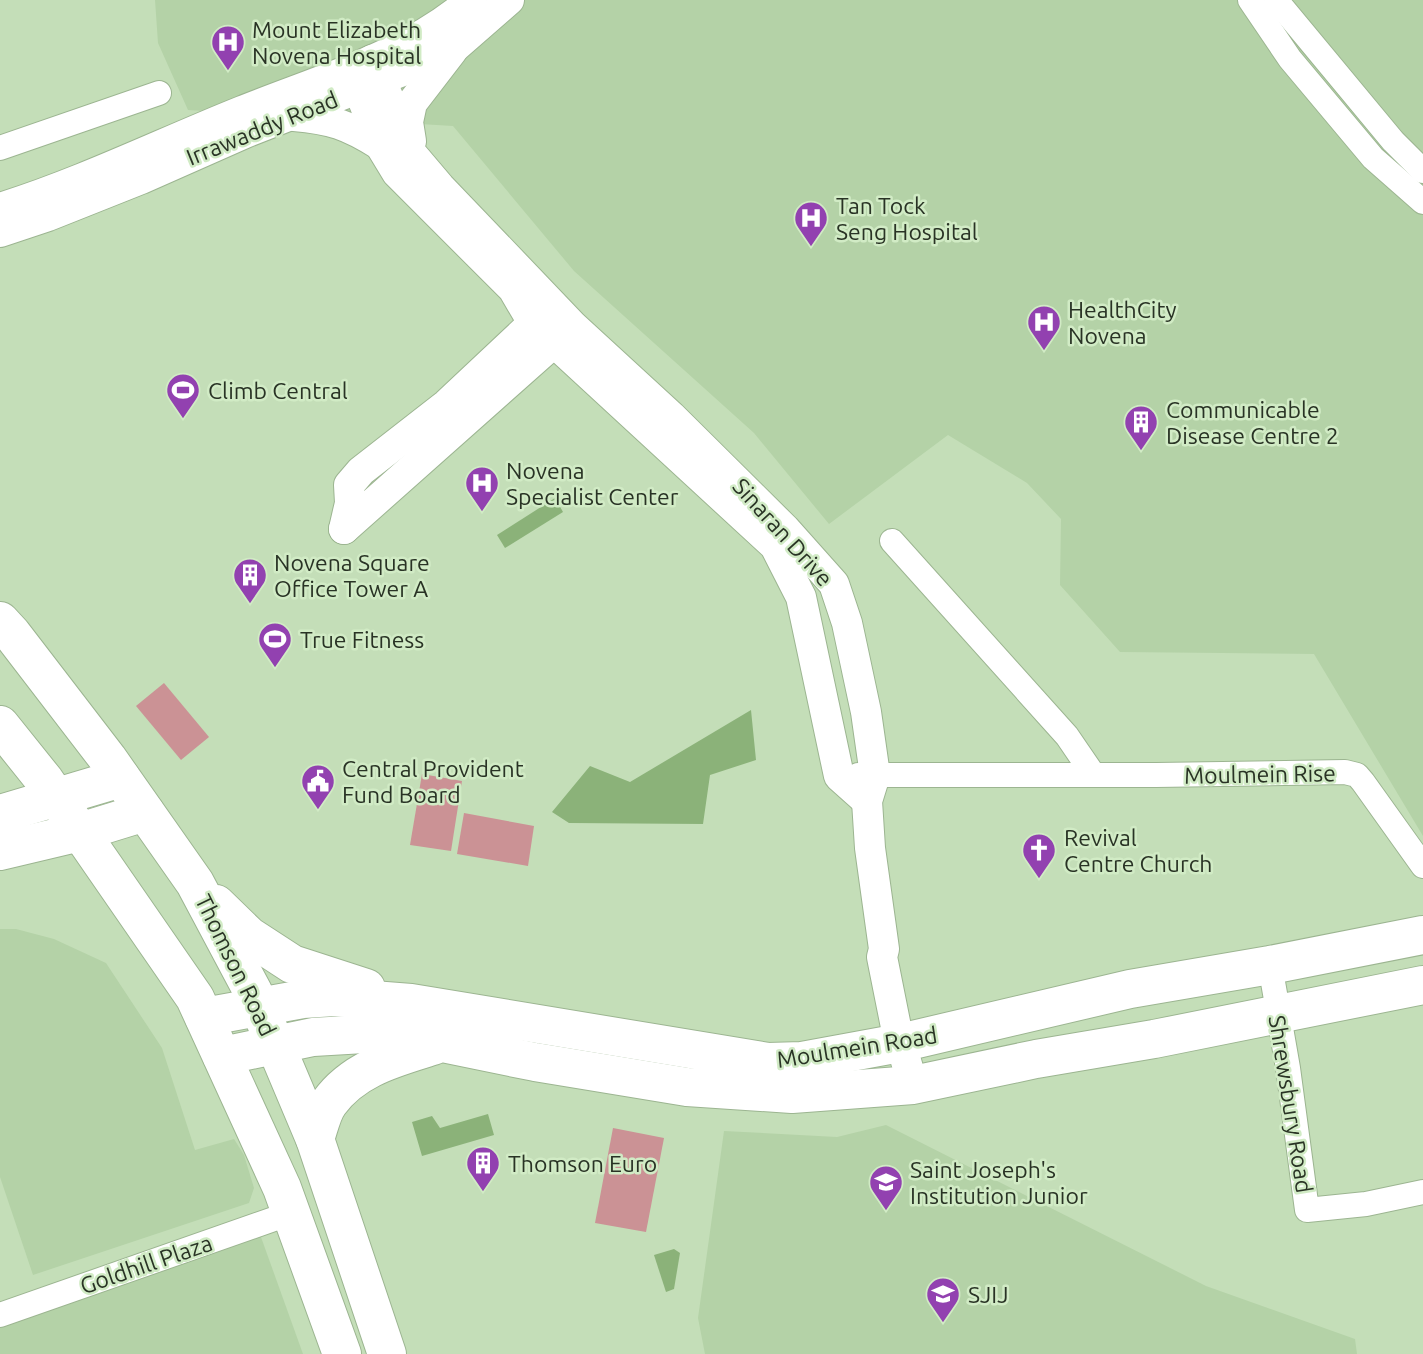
<svg xmlns="http://www.w3.org/2000/svg" width="1423" height="1354" font-family="Ubuntu,sans-serif">
<style>
.built{fill:#b4d2a7}
.green{fill:#cb9295}
.water{fill:#8bb279}
.lines{fill:none;stroke-linecap:round;stroke-linejoin:round}
.minor-casing{stroke:#9cb591;stroke-width:26}
.tertiary-casing{stroke:#9cb591;stroke-width:32}
.primary-casing{stroke:#9cb591;stroke-width:40}
.minor{stroke:#fff;stroke-width:24}
.tertiary{stroke:#fff;stroke-width:30}
.primary{stroke:#fff;stroke-width:38}
.labels{text-anchor:middle;dominant-baseline:central;stroke-width:5;stroke-linejoin:round;paint-order:stroke}
.poi-label{font-size:23px;fill:#293325;stroke:#d1ebc5;text-anchor:start}
.street-label{font-size:23px;fill:#293325;stroke:#d1ebc5}
</style>
<rect width="100%" height="100%" fill="#c4deb8"/>
<!-- built -->
<g class="built">
<path d="M 155,0 L 1423,0 L 1423,836 L 1314,654 L 1120,652 L 1060,585 L 1061,519 L 1027,483 L 948,435 L 829,524 L 754,433 L 574,271 L 453,126 L 188,110 L 158,43 Z"/>
<path d="M 0,929 L 16,929 L 54,939 L 106,963 L 162,1048 L 195,1150 L 234,1139 L 244,1155 L 254,1188 L 249,1203 L 33,1275 L 0,1177 Z"/>
<path d="M 886,1125 L 1206,1286 L 1355,1339 L 1357,1354 L 705,1354 L 698,1318 L 724,1131 L 837,1137 Z"/>
<path d="M 257,1226 L 303,1354 L 0,1354 L 0,1304 Z"/>
</g>
<!-- green -->
<g class="green">
<path d="M 164,683 L 209,737 L 181,760 L 136,706 Z"/>
<path d="M 422,774 L 462,781 L 451,851 L 410,845 Z"/>
<path d="M 464,813 L 534,826 L 528,866 L 457,854 Z"/>
<path d="M 613,1128 L 664,1138 L 646,1232 L 595,1223 Z"/>
</g>
<!-- water -->
<g class="water">
<path d="M 555,498 L 563,512 L 505,548 L 497,535 Z"/>
<path d="M 751,710 L 756,760 L 710,775 L 703,824 L 569,823 L 552,812 L 590,766 L 630,782 Z"/>
<path d="M 488,1114 L 494,1135 L 422,1156 L 412,1122 L 432,1116 L 440,1128 Z"/>
<path d="M 674,1249 L 680,1253 L 674,1289 L 666,1292 L 654,1255 Z"/>
</g>
<g class="lines">
<!-- minor casing -->
<g class="minor-casing">
<g id="minor">
<path d="M 1250,0 L 1290,59 L 1373,158 L 1423,202"/>
<path d="M 1276,0 L 1393,141 L 1423,171"/>
<path d="M 0,148 L 159,93"/>
<path d="M 892,541 L 1067,736 L 1093,774"/>
<path d="M 858,775 L 1156,775 L 1345,772 L 1357,775 L 1363,782 L 1423,866"/>
<path d="M 1270,965 L 1288,1068 L 1307,1210 L 1366,1204 L 1423,1192"/>
<path d="M 0,1315 L 291,1213"/>
</g>
</g>
<!-- tertiary casing -->
<g class="tertiary-casing">
<g id="tertiary">
<path d="M 372,60 L 389,99 L 400,132 L 412,154 L 440,187 L 573,326 L 671,416 L 785,529 L 834,584 L 847,623 L 866,712 L 875,775 L 867,801 L 870,848 L 884,949 L 882,957 L 896,1027 L 913,1085"/>
<path d="M 351,69 L 380,145 L 397,173 L 513,289 L 533,323 L 775,546 L 801,597 L 839,776 L 867,801"/>
<path d="M 294,116 C 331,119 348,125 380,145"/>
<path d="M 411,141 L 408,122 L 412,103 L 452,51"/>
<path d="M 0,208 C 83,182 162,143 242,111 C 321,79 407,56 471,0"/>
<path d="M 0,232 L 48,216 L 141,179 L 245,133 L 428,61 L 454,48 L 509,0"/>
<path d="M 344,529 L 350,503 L 349,485 L 361,471 L 447,404 L 548,309"/>
<path d="M 344,529 L 568,330"/>
</g>
</g>
<!-- primary casing -->
<g class="primary-casing">
<g id="primary">
<path d="M 0,621 L 12,634 L 108,759 L 195,883 L 253,992 L 315,1139 L 387,1354"/>
<path d="M 0,725 L 45,781 L 195,998 L 282,1188 L 342,1354"/>
<path d="M 0,814 L 121,778"/>
<path d="M 0,851 L 80,832 L 145,812"/>
<path d="M 216,904 L 249,936 L 292,964 L 366,988"/>
<path d="M 204,1017 L 303,999 L 334,997 L 411,1003 L 768,1062 L 802,1061 L 900,1043 L 1130,989 L 1270,965 L 1423,935"/>
<path d="M 222,1056 L 313,1037 L 364,1034 L 442,1043 L 535,1062 L 687,1087 L 792,1094 L 913,1085 L 1036,1059 L 1154,1039 L 1423,985"/>
<path d="M 315,1139 C 319,1128 322,1112 329,1103 C 354,1068 395,1058 433,1046"/>
</g>
</g>
<!-- minor -->
<use href="#minor" class="minor"/>
<!-- tertiary -->
<use href="#tertiary" class="tertiary"/>
<!-- primary -->
<use href="#primary" class="primary"/>
</g>
<!-- icons -->
<defs>
<g id="hospital-pin" transform="scale(1.75)"><path d="M0 17L-7.5 6A9.5 9.5 0 1 1 7.5 6Z" fill="#9241b0" stroke="#d1ebc5"/><path d="M-5-5h3v3.5h4V-5h3V5h-3V1.5h-4V5h-3Z" fill="#fff"/></g>
<g id="stadium-pin" transform="scale(1.75)"><path d="M0 17L-7.5 6A9.5 9.5 0 1 1 7.5 6Z" fill="#9241b0" stroke="#d1ebc5"/><path d="M0-5a6.5 5 0 1 0 0 10a6.5 5 0 1 0 0-10ZM-3.5-1.8h7v3.6h-7Z" fill="#fff"/></g>
<g id="building-pin" transform="scale(1.75)"><path d="M0 17L-7.5 6A9.5 9.5 0 1 1 7.5 6Z" fill="#9241b0" stroke="#d1ebc5"/><path d="M-4-6H4V6H1V3H-1V6H-4ZM-2.5-4.3h1.7v1.8h-1.7ZM.8-4.3h1.7v1.8H.8ZM-2.5-1h1.7V.8h-1.7ZM.8-1h1.7V.8H.8Z" fill="#fff"/></g>
<g id="civic-pin" transform="scale(1.75)"><path d="M0 17L-7.5 6A9.5 9.5 0 1 1 7.5 6Z" fill="#9241b0" stroke="#d1ebc5"/><path d="M-.6-6.5H3V-4.5H.6V-3L4-1V1h2V6H-6V1h2V-1L-.6-3ZM-1.2 2.5V6h2.4V2.5Z" fill="#fff"/></g>
<g id="church-pin" transform="scale(1.75)"><path d="M0 17L-7.5 6A9.5 9.5 0 1 1 7.5 6Z" fill="#9241b0" stroke="#d1ebc5"/><path d="M-1.2-6h2.4v3.5h3.3v2.4h-3.3V6h-2.4V-.1h-3.3v-2.4h3.3Z" fill="#fff"/></g>
<g id="school-pin" transform="scale(1.75)"><path d="M0 17L-7.5 6A9.5 9.5 0 1 1 7.5 6Z" fill="#9241b0" stroke="#d1ebc5"/><path d="M0-5L7-2L0 1L-7-2ZM-4 1L0 2.5L4 1V4Q0 6-4 4Z" fill="#fff"/></g>
</defs>
<g fill-rule="evenodd">
<use href="#hospital-pin" x="228" y="42"/>
<use href="#hospital-pin" x="811" y="218"/>
<use href="#hospital-pin" x="1044" y="322"/>
<use href="#stadium-pin" x="183" y="390"/>
<use href="#building-pin" x="1141" y="422"/>
<use href="#hospital-pin" x="482" y="483"/>
<use href="#building-pin" x="250" y="575"/>
<use href="#stadium-pin" x="275" y="639"/>
<use href="#civic-pin" x="318" y="781"/>
<use href="#church-pin" x="1039" y="850"/>
<use href="#building-pin" x="483" y="1163"/>
<use href="#school-pin" x="886" y="1182"/>
<use href="#school-pin" x="943" y="1294"/>
</g>
<g class="labels">
<!-- poi labels -->
<g class="poi-label">
<text x="252" y="29">Mount Elizabeth<tspan x="252" dy="26">Novena Hospital</tspan></text>
<text x="836" y="205">Tan Tock<tspan x="836" dy="26">Seng Hospital</tspan></text>
<text x="1068" y="309">HealthCity<tspan x="1068" dy="26">Novena</tspan></text>
<text x="208" y="390">Climb Central</text>
<text x="1166" y="409">Communicable<tspan x="1166" dy="26">Disease Centre 2</tspan></text>
<text x="506" y="470">Novena<tspan x="506" dy="26">Specialist Center</tspan></text>
<text x="274" y="562">Novena Square<tspan x="274" dy="26">Office Tower A</tspan></text>
<text x="300" y="639">True Fitness</text>
<text x="342" y="768">Central Provident<tspan x="342" dy="26">Fund Board</tspan></text>
<text x="1064" y="837">Revival<tspan x="1064" dy="26">Centre Church</tspan></text>
<text x="508" y="1163">Thomson Euro</text>
<text x="910" y="1169">Saint Joseph's<tspan x="910" dy="26">Institution Junior</tspan></text>
<text x="968" y="1294">SJIJ</text>
</g>
<!-- street labels -->
<g class="street-label">
<text transform="translate(262 128) rotate(-22)">Irrawaddy Road</text>
<text transform="translate(783 532) rotate(48)">Sinaran Drive</text>
<text transform="translate(1260 774) rotate(-1)">Moulmein Rise</text>
<text transform="translate(236 965) rotate(64)">Thomson Road</text>
<text transform="translate(857 1047) rotate(-9)">Moulmein Road</text>
<text transform="translate(1291 1104) rotate(81)">Shrewsbury Road</text>
<text transform="translate(146 1264) rotate(-19)">Goldhill Plaza</text>
</g>
</g>
</svg>
